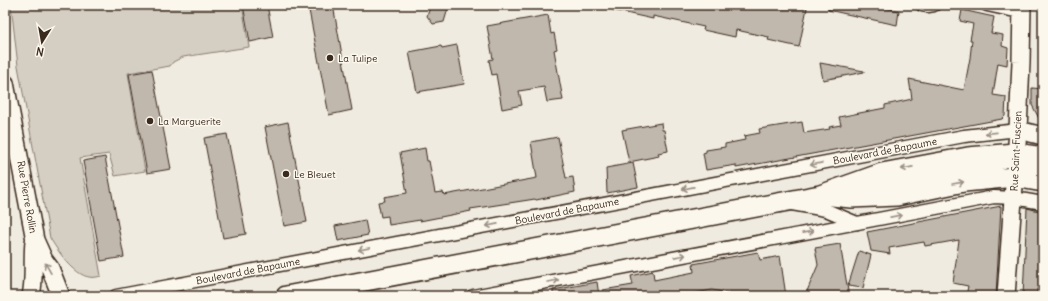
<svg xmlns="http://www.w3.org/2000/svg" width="1048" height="301" font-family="Delius,sans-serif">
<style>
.green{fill:#d5cec3;stroke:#887c70}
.building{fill:#c0b8ad;stroke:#3b2a1e}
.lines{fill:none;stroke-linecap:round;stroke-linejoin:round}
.street-casing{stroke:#3b2a1e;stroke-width:15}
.secondary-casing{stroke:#3b2a1e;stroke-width:20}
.primary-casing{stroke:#3b2a1e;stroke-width:22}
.street{stroke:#fbf7ec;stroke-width:12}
.secondary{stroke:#fbf7ec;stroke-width:17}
.primary{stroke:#fbf7ec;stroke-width:19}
.oneway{stroke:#9b9085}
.poi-dot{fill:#3b2a1e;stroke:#fbf7ec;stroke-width:1.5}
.labels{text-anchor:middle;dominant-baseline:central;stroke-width:3;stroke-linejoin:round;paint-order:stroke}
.poi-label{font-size:10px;fill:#3b2a1e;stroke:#fbf7ec;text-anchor:start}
.street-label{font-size:10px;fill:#3b2a1e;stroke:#fbf7ec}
</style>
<rect width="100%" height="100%" fill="#f0ebe0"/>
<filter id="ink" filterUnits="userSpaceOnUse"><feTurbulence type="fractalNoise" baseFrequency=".025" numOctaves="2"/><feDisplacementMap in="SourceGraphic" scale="8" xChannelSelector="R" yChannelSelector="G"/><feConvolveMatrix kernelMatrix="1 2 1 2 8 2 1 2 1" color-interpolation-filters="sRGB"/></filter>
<g filter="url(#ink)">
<!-- green -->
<path class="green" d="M 11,5 L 242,5 L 249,47 L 183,57 L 173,62 L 170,66 L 128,73 L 145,171 L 115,176 L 109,154 L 80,158 L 101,276 C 97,277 93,278 89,277 C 74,275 57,250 50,238 L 18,66 Z"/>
<!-- building -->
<g class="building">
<path d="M 243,5 L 267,5 L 273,37 L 250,42 Z"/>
<path d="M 308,5 L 333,5 L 352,110 L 329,115 Z"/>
<path d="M 431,5 L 449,5 L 444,22 L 433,24 L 427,16 Z"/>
<path d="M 613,5 L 792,5 L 807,8 L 799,47 L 768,40 L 769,37 L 736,30 L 735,37 L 703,30 L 704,27 L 653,16 L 653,19 L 612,10 Z"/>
<path d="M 829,5 L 872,5 L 899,11 L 897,25 L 828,10 Z"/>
<path d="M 962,10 L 994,17 L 991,33 L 1003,35 L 1002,46 L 1008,48 L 1007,65 L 998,63 L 993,95 L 1006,97 L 1005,116 L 1002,119 L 736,168 L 736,165 L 706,170 L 703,153 L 706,152 L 706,150 L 725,147 L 725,144 L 745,140 L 744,136 L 760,133 L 759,129 L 802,122 L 804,133 L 830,129 L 829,127 L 841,125 L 839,117 L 885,108 L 885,105 L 912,99 L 909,79 L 964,90 L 970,58 L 972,40 L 970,40 L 973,24 L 960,21 Z"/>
<path d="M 548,15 L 551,34 L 554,33 L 557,49 L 554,50 L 563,100 L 547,102 L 544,87 L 519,91 L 522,105 L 502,109 L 496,74 L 492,75 L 489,60 L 493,59 L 487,26 Z"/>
<path d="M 457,45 L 464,84 L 417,92 L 409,52 L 441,46 L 442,48 Z"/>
<path d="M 820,63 L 864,71 L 864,72 L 823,80 Z"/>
<path d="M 152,70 L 171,169 L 147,173 L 129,74 Z"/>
<path d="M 1032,88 L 1043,89 L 1043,126 L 1032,105 Z"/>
<path d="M 288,122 L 307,222 L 284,226 L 265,127 Z"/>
<path d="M 661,123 L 662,130 L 664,130 L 668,151 L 658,153 L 659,156 L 629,162 L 622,130 Z"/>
<path d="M 227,134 L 246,234 L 223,238 L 204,138 Z"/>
<path d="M 558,137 L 566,178 L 573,177 L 575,192 L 536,200 L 535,199 L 477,208 L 470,209 L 471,211 L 420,221 L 420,220 L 389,225 L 388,216 L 381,217 L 378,202 L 385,201 L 384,197 L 407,193 L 400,153 L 425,148 L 427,161 L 429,161 L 435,193 L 443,192 L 444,195 L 537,178 L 531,142 Z"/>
<path d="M 105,157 L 124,257 L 101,261 L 83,161 Z"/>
<path d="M 633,163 L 638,187 L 607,193 L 606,168 Z"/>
<path d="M 1001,206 L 996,296 L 966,296 L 968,286 L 953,283 L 959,240 L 925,246 L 924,242 L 889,248 L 890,254 L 871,251 L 867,232 Z"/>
<path d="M 1027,208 L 1043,212 L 1043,283 L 1037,289 L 1037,296 L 1023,296 Z"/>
<path d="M 365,220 L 368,235 L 338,241 L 335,226 Z"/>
<path d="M 840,244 L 848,291 L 846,296 L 805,296 L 818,265 L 815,248 Z"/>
<path d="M 859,251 L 871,255 L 863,288 L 848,286 Z"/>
<path d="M 758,252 L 760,260 L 780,256 L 786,296 L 743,296 L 712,290 L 679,296 L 603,296 L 603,290 L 633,285 L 631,276 L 653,271 L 654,280 L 694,272 L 693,264 Z"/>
<path d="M 597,282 L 599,296 L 553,296 L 553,290 Z"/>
</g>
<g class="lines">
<!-- street casing -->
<g class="street-casing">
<g id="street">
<path d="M 922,5 L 928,6 L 934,5"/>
<path d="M 987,5 L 1015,11 L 1022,10"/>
<path d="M 792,204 L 826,210 L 857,223"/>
<path d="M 116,296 L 964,136 L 1018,130"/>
<path d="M 473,296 L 994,197 L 1014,198 L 1043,203"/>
</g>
</g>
<!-- secondary casing -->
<g class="secondary-casing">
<g id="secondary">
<path d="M 5,83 L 35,240 L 44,260 L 50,268 L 61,296"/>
<path d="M 1018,130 L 1043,136"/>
<path d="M 1014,177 L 1035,168 L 1043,170"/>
<path d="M 858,195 L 884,186 L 962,169 L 992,164 L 1010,156"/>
<path d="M 31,296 C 35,279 32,260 34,242"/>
<path d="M 1006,296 L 1018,130 L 1021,62 L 1022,5"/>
</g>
</g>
<!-- primary casing -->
<g class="primary-casing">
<g id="primary">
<path d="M 823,195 L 851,198 L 897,196 L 964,182 L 1014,177 L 1043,182"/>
<path d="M 286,296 L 820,195 L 882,173 L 968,157 L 1015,153 L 1043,157"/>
</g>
</g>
<!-- street -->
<use href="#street" class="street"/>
<!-- secondary -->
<use href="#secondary" class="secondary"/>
<!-- primary -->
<use href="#primary" class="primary"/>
</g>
<!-- one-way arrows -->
<defs><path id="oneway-shaft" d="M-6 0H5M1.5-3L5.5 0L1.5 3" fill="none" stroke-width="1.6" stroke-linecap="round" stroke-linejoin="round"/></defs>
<g class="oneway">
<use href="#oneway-shaft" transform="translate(991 133) rotate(174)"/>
<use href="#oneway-shaft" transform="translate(816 164) rotate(169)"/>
<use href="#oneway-shaft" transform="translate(907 168) rotate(169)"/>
<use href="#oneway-shaft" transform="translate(958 183) rotate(-10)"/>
<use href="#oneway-shaft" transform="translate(688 188) rotate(169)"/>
<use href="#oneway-shaft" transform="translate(896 216) rotate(-11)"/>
<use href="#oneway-shaft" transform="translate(492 225) rotate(169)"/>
<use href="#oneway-shaft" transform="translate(808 232) rotate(-11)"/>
<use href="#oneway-shaft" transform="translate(364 249) rotate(169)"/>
<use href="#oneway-shaft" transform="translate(680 256) rotate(-11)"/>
<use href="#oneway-shaft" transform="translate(48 268) rotate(-119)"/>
<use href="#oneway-shaft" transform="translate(553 281) rotate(-11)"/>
</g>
</g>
<!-- markers -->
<g class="poi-dot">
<circle cx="330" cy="58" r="4"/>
<circle cx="150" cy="121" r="4"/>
<circle cx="286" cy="174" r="4"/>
</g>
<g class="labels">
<!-- poi labels -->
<g class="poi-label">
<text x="338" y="58">La Tulipe</text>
<text x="158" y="121">La Marguerite</text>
<text x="294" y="174">Le Bleuet</text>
</g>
<!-- street labels -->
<g class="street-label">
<text transform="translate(885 151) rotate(-11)">Boulevard de Bapaume</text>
<text transform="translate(1016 151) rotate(-87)">Rue Saint-Fuscien</text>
<text transform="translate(27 197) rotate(80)">Rue Pierre Rollin</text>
<text transform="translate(567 211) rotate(-11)">Boulevard de Bapaume</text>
<text transform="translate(248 271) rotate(-11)">Boulevard de Bapaume</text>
</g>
</g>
<!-- margin -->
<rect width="1048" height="301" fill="none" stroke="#fbf7ec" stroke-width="20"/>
<rect x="10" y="10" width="1028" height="281" fill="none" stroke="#3b2a1e" stroke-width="1.5" filter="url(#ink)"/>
<!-- north arrow -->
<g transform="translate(42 42) rotate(191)" stroke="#fbf7ec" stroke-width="3" paint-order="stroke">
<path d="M0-3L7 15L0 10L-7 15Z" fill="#3b2a1e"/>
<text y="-6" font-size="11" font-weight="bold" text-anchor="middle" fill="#3b2a1e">N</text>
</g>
</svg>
